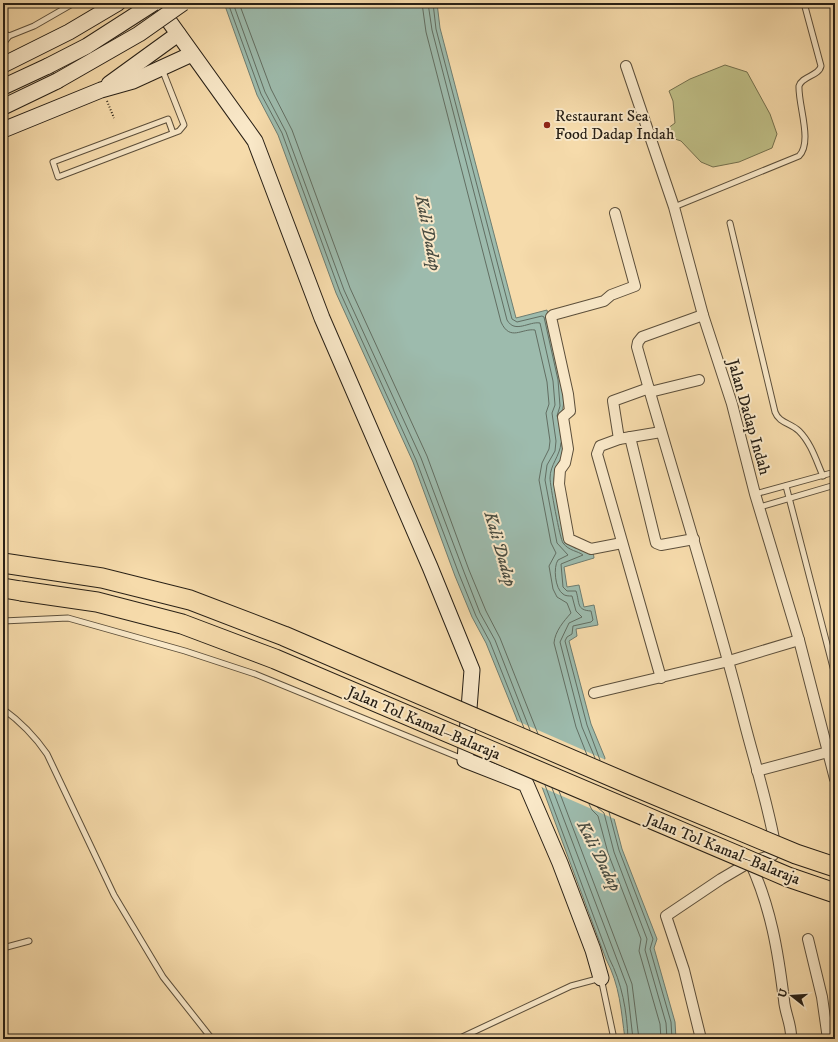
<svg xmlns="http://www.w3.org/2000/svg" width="838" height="1042" font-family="'IM FELL DW Pica',serif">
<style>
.green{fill:#bfbf87;stroke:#74704e}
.water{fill:#9dbbad;stroke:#6e7d71}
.pier{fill:#f6dbab}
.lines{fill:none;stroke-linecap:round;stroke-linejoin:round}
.shore{stroke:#626e62;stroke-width:1}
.lane-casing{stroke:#5c4f3b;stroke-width:7}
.street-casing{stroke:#5c4f3b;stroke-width:12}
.secondary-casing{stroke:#282016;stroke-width:17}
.highway-casing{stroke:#282016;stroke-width:21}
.path{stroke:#282016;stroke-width:2;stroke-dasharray:1 2;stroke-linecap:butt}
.lane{stroke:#f9e8c8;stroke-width:5}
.street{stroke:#f9e8c8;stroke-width:10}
.secondary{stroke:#f9e8c8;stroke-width:15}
.highway{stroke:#f6dbab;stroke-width:19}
.secondary-bridge-casing{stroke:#282016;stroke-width:17;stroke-linecap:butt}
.highway-bridge-casing{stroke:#282016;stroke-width:21;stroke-linecap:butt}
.secondary-bridge{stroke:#f9e8c8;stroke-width:15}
.highway-bridge{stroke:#f6dbab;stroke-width:19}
.poi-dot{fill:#8f2418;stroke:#f9e8c8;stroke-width:1.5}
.labels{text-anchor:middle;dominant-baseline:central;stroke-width:4;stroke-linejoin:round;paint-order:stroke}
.poi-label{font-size:16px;fill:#282016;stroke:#f9e8c8;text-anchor:start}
.street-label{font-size:16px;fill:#282016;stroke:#f9e8c8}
.water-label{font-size:17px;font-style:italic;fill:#4b4e43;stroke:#f9e8c8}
</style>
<rect width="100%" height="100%" fill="#f6dbab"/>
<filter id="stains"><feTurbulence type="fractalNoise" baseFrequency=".005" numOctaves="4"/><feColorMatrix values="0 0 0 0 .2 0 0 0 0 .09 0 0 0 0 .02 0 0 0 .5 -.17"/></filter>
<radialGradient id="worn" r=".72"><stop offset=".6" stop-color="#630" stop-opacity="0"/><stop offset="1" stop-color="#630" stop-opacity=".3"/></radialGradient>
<!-- green -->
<path class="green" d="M 725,65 L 747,72 L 770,114 L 777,134 L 772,148 L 739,162 L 713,167 L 701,162 L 681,141 L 660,134 L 675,123 L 673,101 L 669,91 L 690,79 Z"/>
<!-- water -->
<path class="water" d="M 224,3 L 437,3 L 440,28 L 516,318 L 547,310 C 551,330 571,398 561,413 L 564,454 L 556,467 L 554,479 L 565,540 L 575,548 L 593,551 L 594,558 L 564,567 L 567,587 L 579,585 L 584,607 L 594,605 L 598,625 L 576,629 L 577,636 L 569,641 L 591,724 L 605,758 L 599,778 L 604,802 L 611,807 L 622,849 L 657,939 L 654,948 L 675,1022 L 676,1039 L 625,1039 C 621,1010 620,986 606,959 L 516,717 L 486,643 L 472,617 L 455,576 L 413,462 L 336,293 L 278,135 L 257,95 Z"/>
<!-- pier -->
<path class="pier" d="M 515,720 L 606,760 L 601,778 L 606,800 L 613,806 L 617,820 L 539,786 Z"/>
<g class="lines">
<!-- shore -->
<g class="shore">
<path d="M 228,3 L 261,94 L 282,133 L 340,292 L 416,460 L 459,574 L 476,616 L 490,642 L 524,728"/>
<path d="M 233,3 L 265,92 L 286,132 L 344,290 L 421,458 L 464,572 L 480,613 L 495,640 L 530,730"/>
<path d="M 239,3 L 271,89 L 292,130 L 350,288 L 427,456 L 469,570 L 486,611 L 500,638 L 538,734"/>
<path d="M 422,3 L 426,32 L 501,322 C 510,342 522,328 535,330 L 547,382 L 549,404 L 546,413 L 550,441 L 549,449 L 542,463 L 539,480 L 551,543 L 556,553 L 549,566 L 553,589 L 557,597 L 567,603 L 571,613 C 564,621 555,631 554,643 L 576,727 L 587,755"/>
<path d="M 428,3 L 432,30 L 507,320 C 515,334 529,321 540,323 L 553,381 L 555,405 L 552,413 L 556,441 L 555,451 L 547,465 L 545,480 L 557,543 L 568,555 L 558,560 C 553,567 555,589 563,594 C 565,596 569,596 572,596 L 576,611 L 582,617 L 569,623 L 560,642 L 582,727 L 595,758"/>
<path d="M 433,3 L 436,29 L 512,319 L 517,322 L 542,316 L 544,317 L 558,380 L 560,406 L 557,416"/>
<path d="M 561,443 C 560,456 550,465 550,478 C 550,485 560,539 563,543 C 569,551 578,551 583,555 L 561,564 L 563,587 L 567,591 L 576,591 C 580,603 576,610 591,611 L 593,620 L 591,622 L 573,626 L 572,634 L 567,637 L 565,641 L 587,725 L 600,760"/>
<path d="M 545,785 L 609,958 C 622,983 627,1011 628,1039"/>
<path d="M 552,788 L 627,986 L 633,1039"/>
<path d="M 559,791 L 632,984 L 639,1039"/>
<path d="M 589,804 L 592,810 L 598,816 L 608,853 L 641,939 L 639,951 L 660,1024 L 661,1039"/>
<path d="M 597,807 L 604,813 L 614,852 L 647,939 L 645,950 L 666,1023 L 667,1039"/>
<path d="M 609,812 L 619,850 L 653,939 L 650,949 L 671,1022 L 672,1039"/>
</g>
<!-- lane casing -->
<g class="lane-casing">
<g id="lane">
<path d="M 3,33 L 9,36"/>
<path d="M 3,44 L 9,36 L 34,26 L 74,3"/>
<path d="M 162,69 L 184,125 L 179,131 L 58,177 L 53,162 L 168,119 L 173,133"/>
<path d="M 674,207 L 799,156 C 813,142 798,105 799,86 C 802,76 819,76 821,66 L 804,3"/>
<path d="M 730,223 L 775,412 C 779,423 791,423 799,431 C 811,443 816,460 823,476"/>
<path d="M 786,486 L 835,675"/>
<path d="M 755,494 L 835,472"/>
<path d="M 760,507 L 835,485"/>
<path d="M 3,621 L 68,618 L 185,651 L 255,674 L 463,759"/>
<path d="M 3,709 C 21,722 34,735 47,754 L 114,895 L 163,977 L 212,1039"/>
<path d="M 3,948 L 29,941"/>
<path d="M 458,1039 L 571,986 L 601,978 L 614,1039"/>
</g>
</g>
<!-- street casing -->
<g class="street-casing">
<g id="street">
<path d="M 626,66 L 674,207 L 703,315 L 732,404 L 755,494 L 799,640 L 835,779"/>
<path d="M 615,213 L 635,286 L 611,295 L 604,301 L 553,315 L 551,317 L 568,394 L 570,411 L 563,417 L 568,449 L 565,463 L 560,470 L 559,484 L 569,539 L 591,549 L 622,543"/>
<path d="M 649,388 L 613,401 L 619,439 L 661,432"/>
<path d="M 650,392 L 699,380"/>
<path d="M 630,437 L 656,543 L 661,545 L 694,539"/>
<path d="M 619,439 L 600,446 L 597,454 L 661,678"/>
<path d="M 594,693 L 729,661 L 799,640"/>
<path d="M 757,771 L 828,752"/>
<path d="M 750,862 C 771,908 778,951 784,1000 C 785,1014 792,1025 791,1039"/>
<path d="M 808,939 L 822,997 L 828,1039"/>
<path d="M 701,1039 L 684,970 L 666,916 L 721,879 L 750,862 L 773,855 L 776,850 C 769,807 755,764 744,721 C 712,595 672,472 637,347 L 638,342 L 642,337 L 703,315"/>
</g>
</g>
<!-- secondary casing -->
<g class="secondary-casing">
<g id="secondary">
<path d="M 156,3 L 255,141 L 322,318 L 430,567 L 472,670 L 465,760 L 526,784 L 560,863 L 593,950 L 601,978"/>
<path d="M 3,65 L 69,32 L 118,3"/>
<path d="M 109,84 L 178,34"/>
<path d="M 3,87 L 48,66"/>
<path d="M 3,107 L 57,81"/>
<path d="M 3,130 L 101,90 L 133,81 L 192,54"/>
</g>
</g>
<!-- highway casing -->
<g class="highway-casing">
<path id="highway" d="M 3,588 L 21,591"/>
</g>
<!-- path -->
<path class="path" d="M 107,101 L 114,118"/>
<!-- lane -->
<use href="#lane" class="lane"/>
<!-- street -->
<use href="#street" class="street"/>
<!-- secondary -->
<use href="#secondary" class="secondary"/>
<!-- highway -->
<use href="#highway" class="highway"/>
<!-- secondary-bridge casing -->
<g class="secondary-bridge-casing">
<g id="secondary-bridge">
<path d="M 48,66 L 87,46 L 154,3"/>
<path d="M 57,81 L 139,34 L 183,3"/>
</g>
</g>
<!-- highway-bridge casing -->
<g class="highway-bridge-casing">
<g id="highway-bridge">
<path d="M 3,563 L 102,578 L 190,600 L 284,636 L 631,785 L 796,854 L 835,867"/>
<path d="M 21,591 L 97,602 L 182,624 L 275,659 L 788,877 L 835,893"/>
</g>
</g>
<!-- secondary-bridge -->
<use href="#secondary-bridge" class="secondary-bridge"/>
<!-- highway-bridge -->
<use href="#highway-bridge" class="highway-bridge"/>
</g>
<!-- markers -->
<circle class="poi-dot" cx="547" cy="125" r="4"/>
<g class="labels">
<!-- poi labels -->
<g class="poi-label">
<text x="555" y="116">Restaurant Sea<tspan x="555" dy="18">Food Dadap Indah</tspan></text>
</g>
<!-- street labels -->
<g class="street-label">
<text transform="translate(749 417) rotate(74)">Jalan Dadap Indah</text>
<text transform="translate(424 723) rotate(23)">Jalan Tol Kamal–Balaraja</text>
<text transform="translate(723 849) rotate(22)">Jalan Tol Kamal–Balaraja</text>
</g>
<!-- water labels -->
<g class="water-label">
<text transform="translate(428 233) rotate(79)">Kali Dadap</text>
<text transform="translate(500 549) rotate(74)">Kali Dadap</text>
<text transform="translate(599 856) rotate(63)">Kali Dadap</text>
</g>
</g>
<!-- margin -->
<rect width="838" height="1042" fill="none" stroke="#f6dbab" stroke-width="16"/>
<rect x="4" y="4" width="830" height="1034" fill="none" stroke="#282016" stroke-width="2"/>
<rect x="8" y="8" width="822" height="1026" fill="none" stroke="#282016"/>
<!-- north arrow -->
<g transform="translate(792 996) rotate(287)" stroke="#f9e8c8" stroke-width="3" paint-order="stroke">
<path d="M0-3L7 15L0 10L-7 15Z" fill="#282016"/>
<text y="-6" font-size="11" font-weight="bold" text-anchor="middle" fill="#282016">U</text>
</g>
<rect width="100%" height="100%" filter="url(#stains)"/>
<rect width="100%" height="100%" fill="url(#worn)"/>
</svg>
